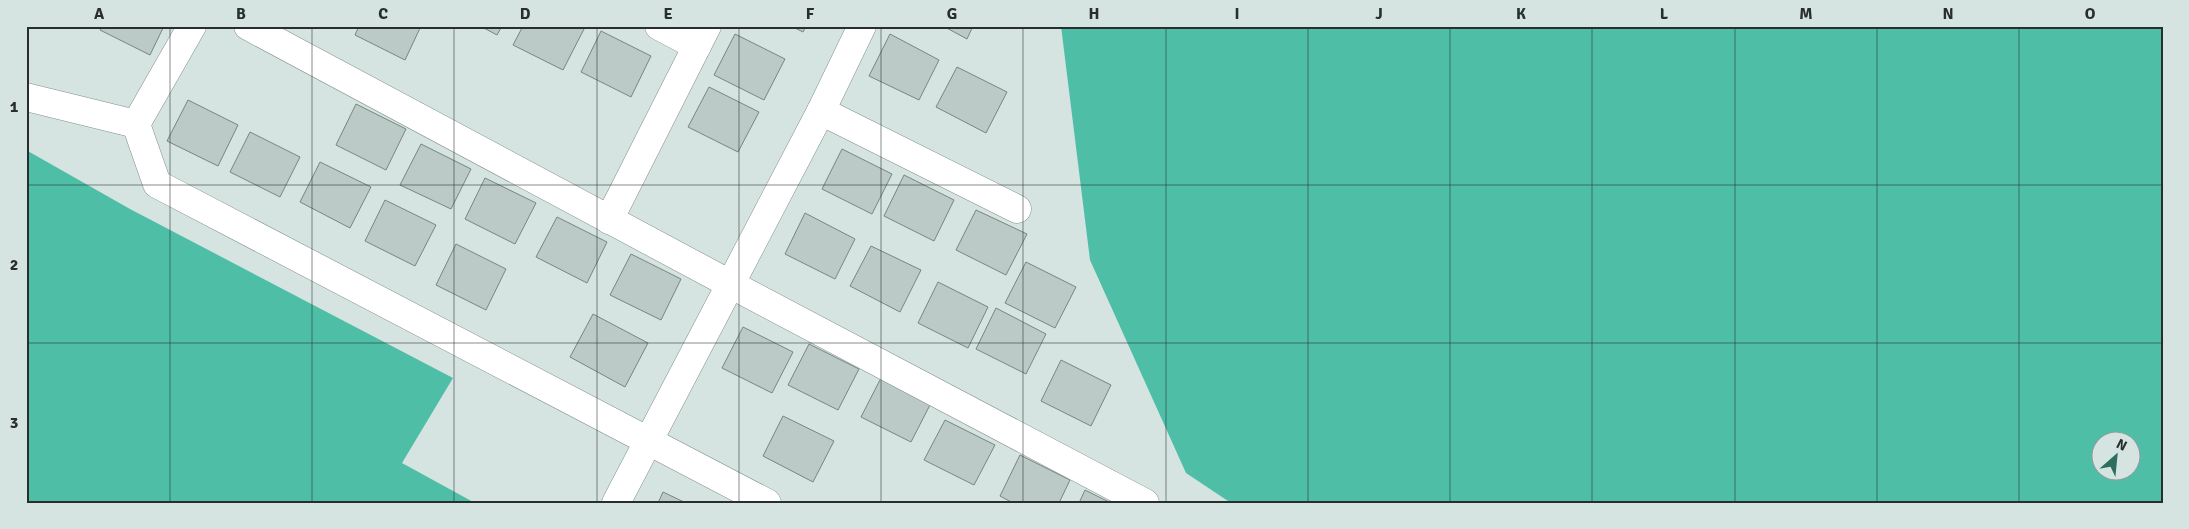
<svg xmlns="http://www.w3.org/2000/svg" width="2189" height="529" font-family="Signika,sans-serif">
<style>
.forest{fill:#4ebea7;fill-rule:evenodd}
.building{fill:#bbcac6;stroke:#788581}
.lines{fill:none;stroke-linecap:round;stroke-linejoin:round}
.minor-casing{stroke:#84918d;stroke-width:29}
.minor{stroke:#fff;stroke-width:28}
.grid{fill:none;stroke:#282e2c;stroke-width:1;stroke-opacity:0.55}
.neatline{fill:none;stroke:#282e2c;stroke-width:2}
.grid-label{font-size:16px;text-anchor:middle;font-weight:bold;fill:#282e2c}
</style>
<rect width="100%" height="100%" fill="#d5e4e0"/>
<!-- forest -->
<g class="forest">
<path d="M 1061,26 L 2163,26 L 2163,503 L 1231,503 L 1186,473 L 1090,260 ZM 2102,442 L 2132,442 L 2132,472 L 2102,472 Z"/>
<path d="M 26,150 L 130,209 L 453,378 L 402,463 L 475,503 L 26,503 Z"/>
</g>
<!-- building -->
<g class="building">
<path d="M 102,26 L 164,26 L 150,55 L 100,30 Z"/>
<path d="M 359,26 L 421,26 L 405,60 L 355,35 Z"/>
<path d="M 480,26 L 502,26 L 497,35 Z"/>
<path d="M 523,26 L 579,26 L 584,29 L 563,70 L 513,45 Z"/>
<path d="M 791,26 L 806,26 L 803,32 Z"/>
<path d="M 943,26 L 973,26 L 967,39 Z"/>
<path d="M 601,31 L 651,56 L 631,97 L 581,72 Z"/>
<path d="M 735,34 L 785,59 L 764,100 L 714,75 Z"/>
<path d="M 890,34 L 939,60 L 919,100 L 869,76 Z"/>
<path d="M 957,67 L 1007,92 L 986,133 L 936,107 Z"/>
<path d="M 709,87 L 759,112 L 738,152 L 688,127 Z"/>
<path d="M 188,100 L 238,125 L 218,166 L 167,141 Z"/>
<path d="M 356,104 L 406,129 L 386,170 L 336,145 Z"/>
<path d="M 250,132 L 300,157 L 280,197 L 230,172 Z"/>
<path d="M 421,144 L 471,169 L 451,209 L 400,185 Z"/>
<path d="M 842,149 L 892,174 L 872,214 L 822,189 Z"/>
<path d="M 320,162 L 371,187 L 350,228 L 300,202 Z"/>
<path d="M 904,175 L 954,200 L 934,241 L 884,216 Z"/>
<path d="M 485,178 L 536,203 L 515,244 L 465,219 Z"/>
<path d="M 385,200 L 436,225 L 415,266 L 365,241 Z"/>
<path d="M 976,210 L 1027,234 L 1006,275 L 956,250 Z"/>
<path d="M 805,213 L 855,239 L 835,279 L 785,254 Z"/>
<path d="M 557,217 L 607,242 L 587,283 L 536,257 Z"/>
<path d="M 456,244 L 506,269 L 486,310 L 436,285 Z"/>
<path d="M 871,246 L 921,270 L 900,312 L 850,286 Z"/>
<path d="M 631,254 L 681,279 L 661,320 L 610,295 Z"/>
<path d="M 1026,262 L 1076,287 L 1055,328 L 1005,303 Z"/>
<path d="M 938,282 L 988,307 L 968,348 L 918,323 Z"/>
<path d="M 996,308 L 1046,334 L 1026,374 L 976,349 Z"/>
<path d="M 593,314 L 648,343 L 625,387 L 570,357 Z"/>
<path d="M 743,327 L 793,352 L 772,393 L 722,368 Z"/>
<path d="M 809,344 L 859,369 L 838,410 L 788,385 Z"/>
<path d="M 1061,360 L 1111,385 L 1091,426 L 1041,401 Z"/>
<path d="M 882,376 L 932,401 L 911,442 L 861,417 Z"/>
<path d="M 783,416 L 834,441 L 813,482 L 763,456 Z"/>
<path d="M 945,420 L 995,445 L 974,485 L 924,460 Z"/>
<path d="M 1020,455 L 1070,480 L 1059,503 L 1013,503 L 1000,496 Z"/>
<path d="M 1085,490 L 1111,503 L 1079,503 Z"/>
<path d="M 663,492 L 686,503 L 658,503 Z"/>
</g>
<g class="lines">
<!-- minor casing -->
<g class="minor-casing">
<g id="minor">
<path d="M 192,26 L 136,124 L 157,184 L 767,503"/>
<path d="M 248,26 L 730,284 L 1145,503"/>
<path d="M 659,26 L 697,46"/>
<path d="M 26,97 L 136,124"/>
<path d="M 821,111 L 1017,209"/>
<path d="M 609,220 L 707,26"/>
<path d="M 616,503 L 821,111 L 862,26"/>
</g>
</g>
<!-- minor -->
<use href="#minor" class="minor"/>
</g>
<!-- grid -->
<path class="grid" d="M 170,26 L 170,503M 312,26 L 312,503M 454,26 L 454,503M 597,26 L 597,503M 739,26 L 739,503M 881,26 L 881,503M 1023,26 L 1023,503M 1166,26 L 1166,503M 1308,26 L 1308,503M 1450,26 L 1450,503M 1592,26 L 1592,503M 1735,26 L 1735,503M 1877,26 L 1877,503M 2019,26 L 2019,503M 26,185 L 2163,185M 26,343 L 2163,343"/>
<!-- border -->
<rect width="2189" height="529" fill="none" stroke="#d5e4e0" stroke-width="55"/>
<!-- north arrow -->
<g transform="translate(2116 456) rotate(27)"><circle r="24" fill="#d5e4e0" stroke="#909b98"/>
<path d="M0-4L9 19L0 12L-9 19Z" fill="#2c6f61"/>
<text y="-8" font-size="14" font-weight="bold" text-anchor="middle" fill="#282e2c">N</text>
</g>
<rect x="28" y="28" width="2134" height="474" class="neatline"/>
<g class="grid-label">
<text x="99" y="19">A</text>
<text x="241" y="19">B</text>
<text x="383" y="19">C</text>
<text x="525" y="19">D</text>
<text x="668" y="19">E</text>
<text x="810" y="19">F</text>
<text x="952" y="19">G</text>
<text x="1094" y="19">H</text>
<text x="1237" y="19">I</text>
<text x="1379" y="19">J</text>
<text x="1521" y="19">K</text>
<text x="1664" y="19">L</text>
<text x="1806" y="19">M</text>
<text x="1948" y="19">N</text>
<text x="2090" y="19">O</text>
<text x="14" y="112">1</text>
<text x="14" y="270">2</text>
<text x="14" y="428">3</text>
</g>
</svg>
